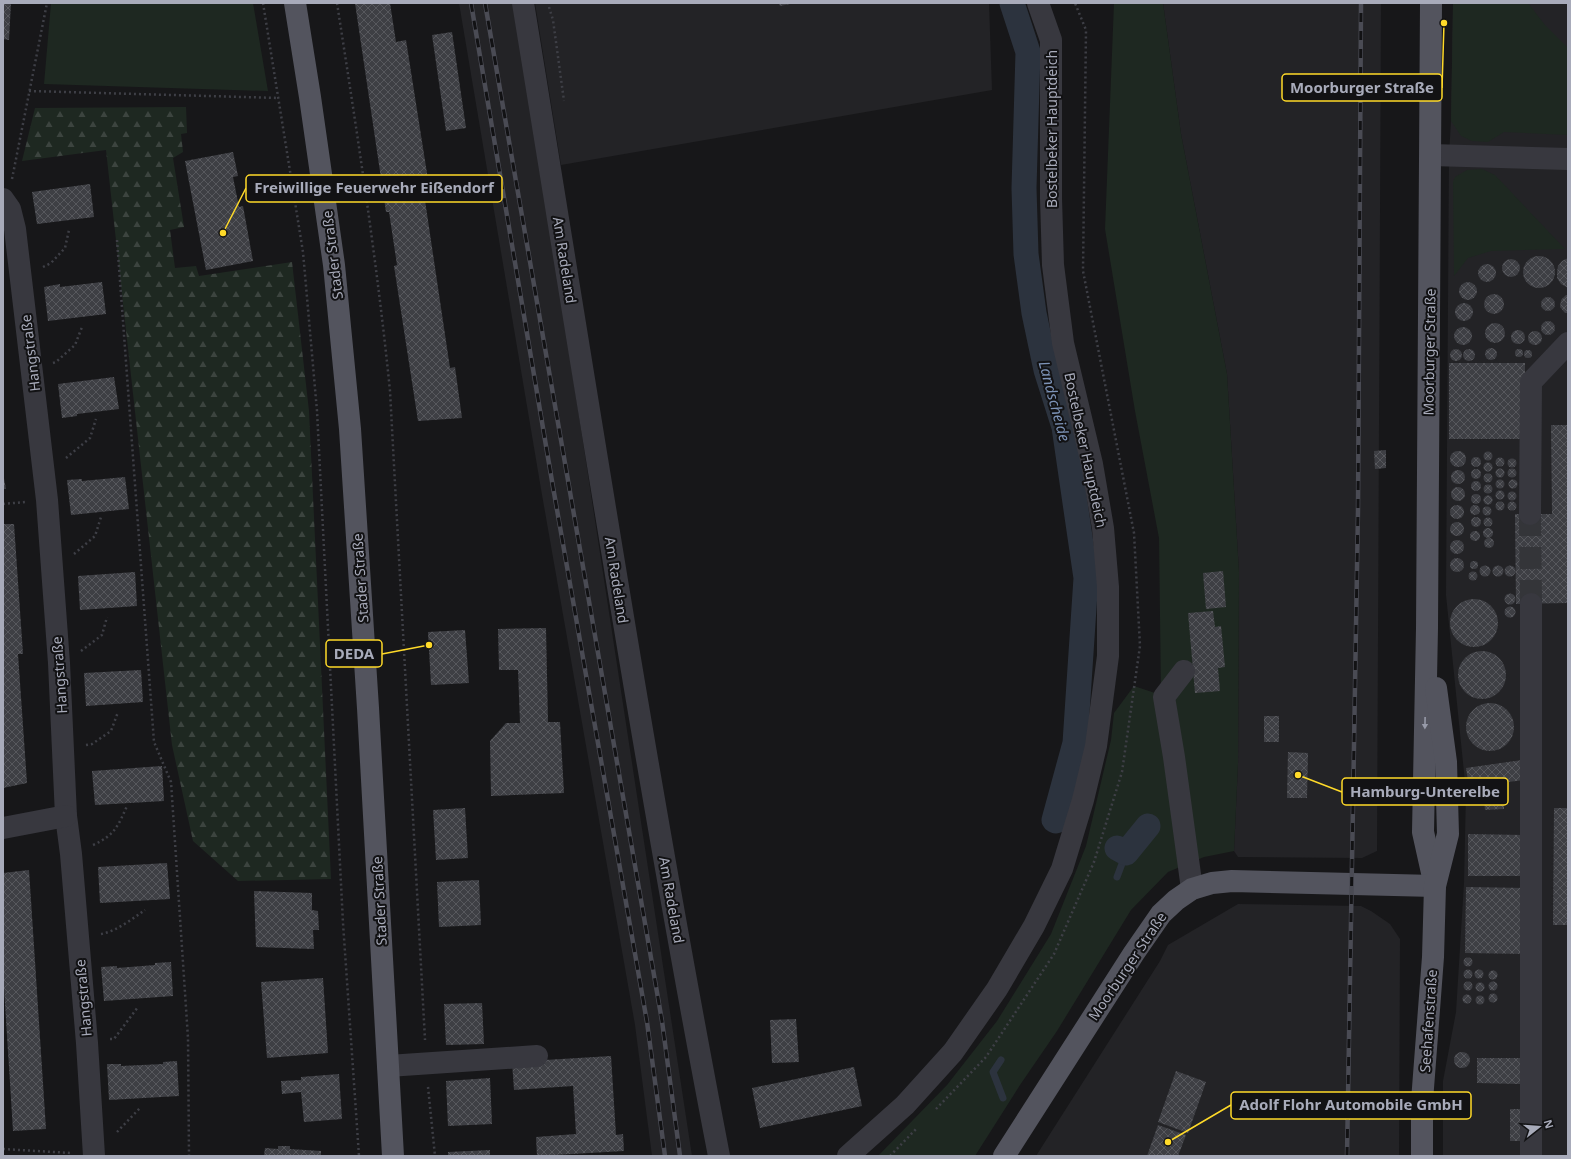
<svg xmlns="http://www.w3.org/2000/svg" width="1571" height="1159" font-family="'Noto Sans',sans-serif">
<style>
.built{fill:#232326}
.green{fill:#1e2821}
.forest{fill:url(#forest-firs)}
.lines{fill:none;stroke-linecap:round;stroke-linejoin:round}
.stream{stroke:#2c333e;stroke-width:7}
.canal{stroke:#2c333e;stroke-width:25}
.building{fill:url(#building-cross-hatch)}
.minor-tunnel{stroke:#343539;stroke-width:22;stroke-dasharray:22 11;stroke-linecap:butt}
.path{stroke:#3e3f46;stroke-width:2.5;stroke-dasharray:2 3;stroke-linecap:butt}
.minor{stroke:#38383f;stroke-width:22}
.major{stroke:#53545e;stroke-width:22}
.rail-casing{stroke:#4a4b54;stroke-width:4.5}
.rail{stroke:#121214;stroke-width:3;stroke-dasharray:9;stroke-linecap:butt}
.oneway{fill:#979aa8}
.labels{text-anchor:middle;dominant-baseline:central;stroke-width:4;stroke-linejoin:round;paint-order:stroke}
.street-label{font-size:14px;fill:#a8abba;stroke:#121214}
.water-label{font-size:15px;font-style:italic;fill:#7d93b7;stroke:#121214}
.leader{fill:none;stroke:#ffda29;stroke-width:1.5}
.callout-dot{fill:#ffda29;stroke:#121214;stroke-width:1.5}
.callout{fill:#121214;stroke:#ffda29;stroke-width:1.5}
.callout-label{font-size:15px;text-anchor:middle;font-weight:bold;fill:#a8abba}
</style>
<defs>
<pattern id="forest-firs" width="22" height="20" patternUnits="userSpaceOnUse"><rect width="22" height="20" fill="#1e2821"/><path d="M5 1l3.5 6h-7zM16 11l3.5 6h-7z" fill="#3c443f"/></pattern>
<pattern id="building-cross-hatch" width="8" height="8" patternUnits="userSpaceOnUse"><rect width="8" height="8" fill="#3e3f44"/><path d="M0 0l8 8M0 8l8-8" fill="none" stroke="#57585d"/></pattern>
</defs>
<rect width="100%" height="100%" fill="#171719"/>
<!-- built -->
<g class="built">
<path d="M 459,3 L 516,3 L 692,1156 L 652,1156 L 635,1025 L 541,489 Z"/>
<path d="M 535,3 L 989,3 L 992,90 L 561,165 Z"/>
<path d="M 1163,3 L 1381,3 L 1377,851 L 1362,858 L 1238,857 L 1234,851 L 1238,764 L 1239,572 L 1227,374 L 1181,134 Z"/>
<path d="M 1453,3 L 1568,3 L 1568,1156 L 1443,1156 L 1443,1081 L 1456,1012 L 1464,883 L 1466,792 L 1446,595 L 1449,155 L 1451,121 Z"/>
<path d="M 1238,904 L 1361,906 L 1371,911 L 1390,924 L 1400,939 L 1399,1156 L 1036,1156 L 1160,961 L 1168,945 Z"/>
</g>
<!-- green -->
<g class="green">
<path d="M 51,3 L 253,3 L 268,91 L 44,84 Z"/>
<path d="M 1114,3 L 1163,3 L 1181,134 L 1227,374 L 1239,572 L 1238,764 L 1234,851 L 1204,857 L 1168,872 L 1131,910 L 1057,1031 L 1020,1085 L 975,1156 L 878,1156 L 947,1085 L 997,1021 L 1051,934 L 1086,846 L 1111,740 L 1114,713 L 1134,686 L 1161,695 L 1159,538 L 1135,411 L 1105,229 Z"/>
<path d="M 1453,3 L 1528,3 L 1545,25 L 1568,48 L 1568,135 L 1504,132 L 1488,142 L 1472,141 L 1461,136 L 1451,121 Z"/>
<path d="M 1482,169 L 1495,175 L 1565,249 L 1491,251 L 1468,258 L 1454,276 L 1453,182 L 1455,177 L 1467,170 Z"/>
</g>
<!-- forest -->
<path class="forest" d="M 186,107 L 187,133 L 181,134 L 183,152 L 173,158 L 184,227 L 170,230 L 175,268 L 196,266 L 199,276 L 292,262 L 309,411 L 331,879 L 238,881 L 193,841 L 172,745 L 106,150 L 22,161 L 35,108 Z"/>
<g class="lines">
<!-- stream -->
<g class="stream">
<path d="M 1117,877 L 1126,853"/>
<path d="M 1001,1060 L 993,1072 L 1003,1098"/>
</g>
<!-- canal -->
<g class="canal">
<path d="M 1012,3 L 1028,52 L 1024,188 L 1026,254 L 1034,313 L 1046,370 L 1064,427 L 1086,578 L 1075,743 L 1054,820 L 1056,821"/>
<path d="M 1117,848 L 1126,853 L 1148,826"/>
</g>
</g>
<!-- building -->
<g class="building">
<path d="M 3,3 L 11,3 L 9,40 L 3,39 Z"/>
<path d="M 355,3 L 390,3 L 396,42 L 406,40 L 429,186 L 423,187 L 450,368 L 455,367 L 462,418 L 418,421 L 394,266 L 397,265 L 389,212 L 386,212 Z"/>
<path d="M 779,3 L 790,3 L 790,4 L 780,6 Z"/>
<path d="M 452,32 L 466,128 L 446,131 L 432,35 Z"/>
<path d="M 233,152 L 238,176 L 233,177 L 239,207 L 243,206 L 253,261 L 206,270 L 185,161 Z"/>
<path d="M 90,184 L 94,217 L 37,224 L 32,192 Z"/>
<circle cx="1539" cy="272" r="16"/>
<path d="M 1568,258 L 1568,288 L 1561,284 L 1557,278 L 1557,272 L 1558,266 L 1562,261 Z"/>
<circle cx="1511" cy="268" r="9"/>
<circle cx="1487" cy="273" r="9"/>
<path d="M 102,282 L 106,314 L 48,321 L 44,287 L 60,284 L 60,287 Z"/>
<circle cx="1468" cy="291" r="9"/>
<circle cx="1494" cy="304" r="10"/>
<path d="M 1566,295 L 1568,295 L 1568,313 L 1565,313 L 1560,307 L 1561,300 Z"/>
<circle cx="1548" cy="304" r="7"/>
<circle cx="1464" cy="312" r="9"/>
<circle cx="1548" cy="328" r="7"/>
<circle cx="1495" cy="333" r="10"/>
<circle cx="1463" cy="336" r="9"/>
<circle cx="1518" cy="337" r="7"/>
<circle cx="1535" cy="338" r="7"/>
<circle cx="1491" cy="354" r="6"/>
<circle cx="1519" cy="353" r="4"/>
<circle cx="1469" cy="355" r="6"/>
<circle cx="1456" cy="355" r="6"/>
<circle cx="1528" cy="354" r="4"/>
<rect x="1449" y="363" width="76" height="76"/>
<path d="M 114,377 L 119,409 L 77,414 L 77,416 L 62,418 L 58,384 Z"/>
<path d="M 1551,425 L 1568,425 L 1568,603 L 1516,604 L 1515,514 L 1552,514 Z"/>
<path d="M 1386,450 L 1386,468 L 1375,469 L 1374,451 Z"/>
<circle cx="1458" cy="459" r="8"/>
<circle cx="1488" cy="456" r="4.5"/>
<circle cx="1476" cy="462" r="5"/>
<circle cx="1500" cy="462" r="4.5"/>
<circle cx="1512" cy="463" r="4.5"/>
<circle cx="1488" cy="467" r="4.5"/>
<circle cx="1512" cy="473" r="4.5"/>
<circle cx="1500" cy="473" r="4.5"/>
<circle cx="1476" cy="474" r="5"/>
<circle cx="1458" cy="477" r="7"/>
<path d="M 3,473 L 6,489 L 3,489 Z"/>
<circle cx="1488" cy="478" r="4.5"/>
<path d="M 125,477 L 129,509 L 71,515 L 67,480 L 82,479 L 82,481 Z"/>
<circle cx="1513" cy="484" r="4.5"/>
<circle cx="1500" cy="484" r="4.5"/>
<circle cx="1476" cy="486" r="5"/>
<circle cx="1488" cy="489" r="4.5"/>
<circle cx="1458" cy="494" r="7"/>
<circle cx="1500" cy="495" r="4.5"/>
<circle cx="1512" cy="496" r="4.5"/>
<circle cx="1476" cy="499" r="5"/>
<circle cx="1488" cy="500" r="4.5"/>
<circle cx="1500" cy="506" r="4.5"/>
<circle cx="1512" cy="506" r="4.5"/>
<circle cx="1457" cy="512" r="7"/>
<circle cx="1475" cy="510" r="5"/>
<circle cx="1487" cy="511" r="4.5"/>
<circle cx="1476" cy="522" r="5"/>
<circle cx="1488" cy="522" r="4.5"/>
<circle cx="1457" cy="529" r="7"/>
<path d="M 3,524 L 14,524 L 23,654 L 18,654 L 27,783 L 3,788 Z"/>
<circle cx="1488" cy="533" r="5"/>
<circle cx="1475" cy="536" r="5"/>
<circle cx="1489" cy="543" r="5"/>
<circle cx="1457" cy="547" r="7"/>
<circle cx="1457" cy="565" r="7"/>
<circle cx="1474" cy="565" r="4"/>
<circle cx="1510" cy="571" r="5.5"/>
<circle cx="1498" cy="571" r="5.5"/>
<circle cx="1485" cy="571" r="5.5"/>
<path d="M 1223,571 L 1226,607 L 1206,609 L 1203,573 Z"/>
<circle cx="1473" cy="576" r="4.5"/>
<path d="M 135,572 L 137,606 L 80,610 L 78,576 Z"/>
<circle cx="1510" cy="599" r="5.5"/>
<circle cx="1474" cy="623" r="24"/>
<circle cx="1510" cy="612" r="5.5"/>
<path d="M 1213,611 L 1215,627 L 1221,626 L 1225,667 L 1218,668 L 1220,691 L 1195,693 L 1188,613 Z"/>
<path d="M 546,628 L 548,722 L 560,722 L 564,793 L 491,796 L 490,741 L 506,723 L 520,723 L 518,670 L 499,670 L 498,629 Z"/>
<path d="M 465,630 L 469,683 L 431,685 L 428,632 Z"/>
<circle cx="1482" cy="675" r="24"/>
<path d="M 141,670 L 143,702 L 86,706 L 84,673 Z"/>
<circle cx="1490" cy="727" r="24"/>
<rect x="1264" y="716" width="15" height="26"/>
<path d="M 1288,752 L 1308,753 L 1307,798 L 1287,798 Z"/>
<path d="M 1522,760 L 1524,780 L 1469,787 L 1466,768 Z"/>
<path d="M 162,766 L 164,801 L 95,805 L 92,771 Z"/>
<path d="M 1504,800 L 1504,809 L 1485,810 L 1484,801 Z"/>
<path d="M 465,808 L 468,858 L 436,860 L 433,810 Z"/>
<path d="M 1554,808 L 1568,808 L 1568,925 L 1553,925 Z"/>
<path d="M 1468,834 L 1523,835 L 1523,876 L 1468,876 Z"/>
<path d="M 167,863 L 170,899 L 100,903 L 98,867 Z"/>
<path d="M 29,870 L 46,1129 L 13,1131 L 3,972 L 3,873 Z"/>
<path d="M 479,880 L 481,925 L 439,927 L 437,882 Z"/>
<path d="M 1466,887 L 1527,888 L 1527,954 L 1465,953 Z"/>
<path d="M 254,891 L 312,893 L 312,910 L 318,911 L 319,930 L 313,930 L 314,949 L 256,947 Z"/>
<circle cx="1468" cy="962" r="4.5"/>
<path d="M 171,962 L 173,996 L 104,1001 L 101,967 L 117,966 L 117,968 L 155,965 L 155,963 Z"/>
<circle cx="1479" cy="974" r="4.5"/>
<circle cx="1468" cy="974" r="4.5"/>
<circle cx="1493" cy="975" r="4.5"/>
<path d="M 323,978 L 328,1053 L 267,1058 L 261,982 Z"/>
<circle cx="1468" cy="986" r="4.5"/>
<circle cx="1493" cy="986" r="4.5"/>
<circle cx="1480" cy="987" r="4.5"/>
<circle cx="1493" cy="998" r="4.5"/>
<circle cx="1467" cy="999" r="4.5"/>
<circle cx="1480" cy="1000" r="4.5"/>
<path d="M 482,1003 L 484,1044 L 446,1045 L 444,1004 Z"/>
<path d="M 796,1019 L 799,1062 L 772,1063 L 770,1020 Z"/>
<circle cx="1462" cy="1060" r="8"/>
<path d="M 611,1056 L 616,1135 L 623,1134 L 624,1151 L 537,1156 L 536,1137 L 576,1134 L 573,1086 L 514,1090 L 512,1062 Z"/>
<path d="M 1477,1058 L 1521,1058 L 1520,1084 L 1477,1083 Z"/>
<path d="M 177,1061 L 179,1096 L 109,1100 L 107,1064 L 121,1064 L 121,1066 L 163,1064 L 163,1062 Z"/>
<path d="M 854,1067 L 862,1106 L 760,1128 L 752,1088 Z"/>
<path d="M 1176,1071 L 1206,1082 L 1188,1133 L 1158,1122 Z"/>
<path d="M 339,1074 L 342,1119 L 304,1122 L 301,1092 L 282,1094 L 281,1081 L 301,1080 L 301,1077 Z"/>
<path d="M 490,1078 L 492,1124 L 448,1126 L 446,1081 Z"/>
<rect x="1510" y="1109" width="10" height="32"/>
<path d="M 1158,1125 L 1186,1135 L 1178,1156 L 1147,1156 Z"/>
<path d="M 278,1146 L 290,1146 L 290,1149 L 321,1151 L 321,1156 L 264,1156 L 265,1148 L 278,1149 Z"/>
<path d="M 490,1150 L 490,1156 L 448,1156 L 448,1152 Z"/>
</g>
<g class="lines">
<!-- minor-tunnel -->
<path class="minor-tunnel" d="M 1530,514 L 1531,604"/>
<!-- path -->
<g class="path">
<path d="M 263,3 L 303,252 L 317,411 L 343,923 L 359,1156"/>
<path d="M 337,3 C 357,132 377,261 390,391 L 425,1040"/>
<path d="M 549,7 L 553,20 L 564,101"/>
<path d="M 29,91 L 279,98"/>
<path d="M 12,179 L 47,3"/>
<path d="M 117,240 L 154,742 L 171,782 L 188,1038 L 189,1156"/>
<path d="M 43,267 L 51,263 L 65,248 L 69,230"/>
<path d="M 53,363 L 56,362 L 75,345 L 82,327"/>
<path d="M 66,458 L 90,438 L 96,419"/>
<path d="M 3,504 L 25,502"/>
<path d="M 74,554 L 95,536 L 101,517"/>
<path d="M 81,651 L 102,635 L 107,617"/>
<path d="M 86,745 L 92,744 L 111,731 L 118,712"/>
<path d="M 93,845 C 115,835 118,826 127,806"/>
<path d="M 101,934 C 117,931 132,919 145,910"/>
<path d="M 110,1039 L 114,1039 L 138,1007"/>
<path d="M 428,1087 L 435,1156"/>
<path d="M 936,1109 L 986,1057 L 1054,954 L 1094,862 L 1122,772 L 1140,646 L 1134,533 L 1083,271 L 1086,30 L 1075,3"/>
<path d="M 117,1132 L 140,1108"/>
<path d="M 3,1149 L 71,1153"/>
<path d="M 890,1156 L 917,1128"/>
</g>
<!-- minor -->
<g class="minor">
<path d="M 523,3 C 586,388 645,773 719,1156"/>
<path d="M 1431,155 L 1568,159"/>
<path d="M 3,199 L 10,209 L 15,229 L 47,500 L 59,663 L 66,816 L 71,854 L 87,1043 L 94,1156"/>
<path d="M 1530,514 L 1531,382 L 1568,343"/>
<path d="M 1531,604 L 1531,1156"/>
<path d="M 1184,671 L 1164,697 L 1174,757 L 1192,889"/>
<path d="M 3,828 L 66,816"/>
<path d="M 388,1066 L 537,1056"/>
<path d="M 848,1156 L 905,1105 L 953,1052 L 997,989 L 1034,926 L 1062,869 L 1083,800 L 1096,746 L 1108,656 L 1108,587 L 1103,528 L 1092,464 L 1063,343 L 1053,265 L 1051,198 L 1051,40 L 1038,3"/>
</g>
<!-- major -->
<g class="major">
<path d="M 295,3 L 310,97 L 334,265 L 350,429 L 368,708 L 393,1156"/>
<path d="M 1431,3 L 1427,628 L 1423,832 L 1435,886"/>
<path d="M 1004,1156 L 1134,953 L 1161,914 L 1176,900 L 1192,889 L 1212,883 L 1232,881 L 1435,886"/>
<path d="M 1422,1156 L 1422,1101 L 1433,957 L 1435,886 L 1448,834 L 1446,762 L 1436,688"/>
</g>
<!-- rail casing -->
<g class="rail-casing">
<g id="rail">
<path d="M 471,3 L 553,487 L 647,1022 L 665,1156"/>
<path d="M 485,3 L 662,1021 L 680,1156"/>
<path d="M 1347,1156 L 1358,510 L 1361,3"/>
</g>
</g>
<!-- rail -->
<use href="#rail" class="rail"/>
</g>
<!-- one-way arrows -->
<defs><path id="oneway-solid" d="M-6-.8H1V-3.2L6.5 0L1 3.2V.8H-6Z"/></defs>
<use class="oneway" href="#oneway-solid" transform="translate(1425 723) rotate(91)"/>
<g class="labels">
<!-- street labels -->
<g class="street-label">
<text transform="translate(1051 129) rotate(-90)">Bostelbeker Hauptdeich</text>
<text transform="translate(332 255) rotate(-97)">Stader Straße</text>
<text transform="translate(565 260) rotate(81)">Am Radeland</text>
<text transform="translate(1429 352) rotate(-89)">Moorburger Straße</text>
<text transform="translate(30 353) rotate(-97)">Hangstraße</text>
<text transform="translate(1086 450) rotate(78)">Bostelbeker Hauptdeich</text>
<text transform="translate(360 578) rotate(-94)">Stader Straße</text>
<text transform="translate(617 580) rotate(81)">Am Radeland</text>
<text transform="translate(59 675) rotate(-94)">Hangstraße</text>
<text transform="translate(672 900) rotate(80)">Am Radeland</text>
<text transform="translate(379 901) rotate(-93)">Stader Straße</text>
<text transform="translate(1127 966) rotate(-56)">Moorburger Straße</text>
<text transform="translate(83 998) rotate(-95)">Hangstraße</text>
<text transform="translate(1428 1021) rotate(-86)">Seehafenstraße</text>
</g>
<!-- water labels -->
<g class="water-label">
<text transform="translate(1055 401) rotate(75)">Landscheide</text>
</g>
</g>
<!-- callouts -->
<path class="leader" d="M1444 23L1442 88M223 233L246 188M429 645L382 654M1298 775L1342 792M1168 1142L1231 1105"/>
<g class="callout-dot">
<circle cx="1444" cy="23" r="4"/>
<circle cx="223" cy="233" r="4"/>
<circle cx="429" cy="645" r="4"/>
<circle cx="1298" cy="775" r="4"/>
<circle cx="1168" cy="1142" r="4"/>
</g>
<g class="callout">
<rect x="1282" y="74" width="160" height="27" rx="4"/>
<rect x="246" y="175" width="256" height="27" rx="4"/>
<rect x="326" y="640" width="56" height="27" rx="4"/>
<rect x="1342" y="778" width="166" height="27" rx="4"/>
<rect x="1231" y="1092" width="240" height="27" rx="4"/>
</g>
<g class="callout-label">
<text x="1362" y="93">Moorburger Straße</text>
<text x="374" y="193">Freiwillige Feuerwehr Eißendorf</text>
<text x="354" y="659">DEDA</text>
<text x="1425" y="797">Hamburg-Unterelbe</text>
<text x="1351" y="1110">Adolf Flohr Automobile GmbH</text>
</g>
<!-- border -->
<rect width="1571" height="1159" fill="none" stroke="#a8abba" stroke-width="8"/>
<!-- north arrow -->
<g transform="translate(1539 1127) rotate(73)" stroke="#121214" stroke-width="3" paint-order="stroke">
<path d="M0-3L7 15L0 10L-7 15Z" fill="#a8abba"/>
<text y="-6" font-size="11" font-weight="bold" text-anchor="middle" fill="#a8abba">N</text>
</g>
</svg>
